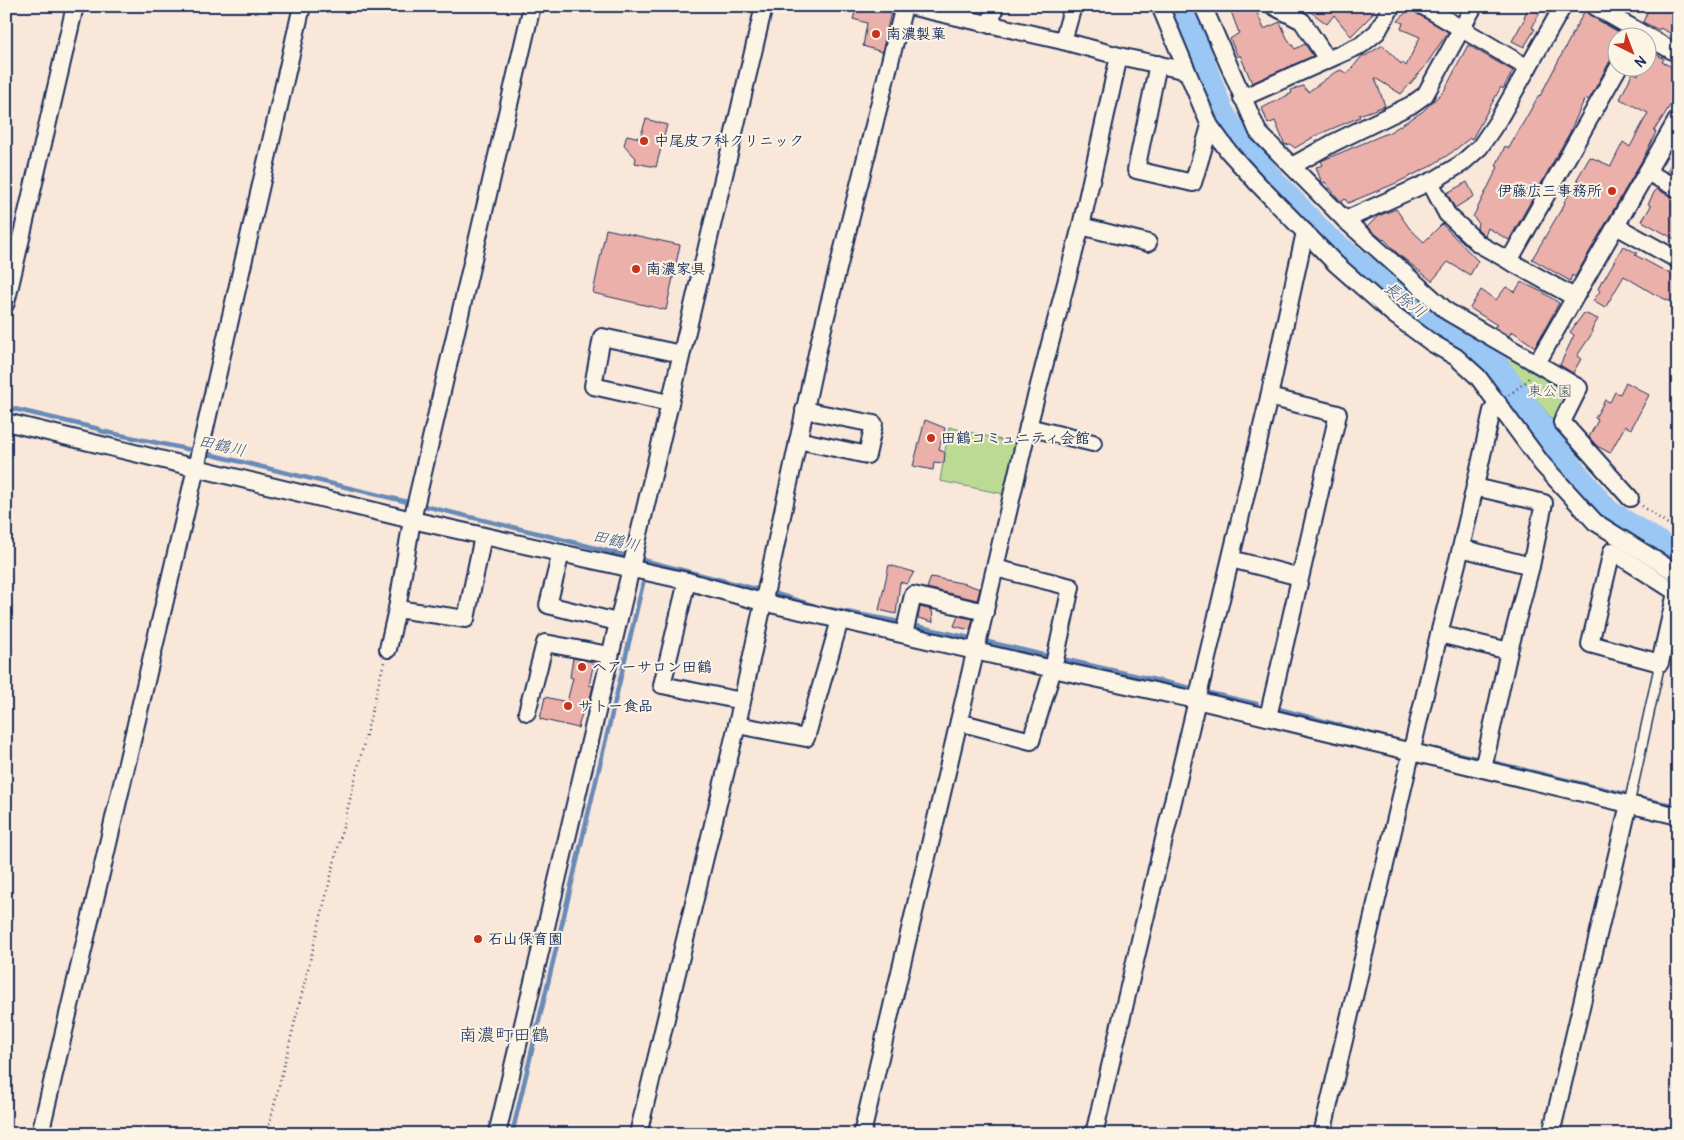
<svg xmlns="http://www.w3.org/2000/svg" width="1684" height="1140" font-family="Pangolin,'Klee One',sans-serif">
<style>
.green{fill:#bbdb94;stroke:#6b8579}
.lines{fill:none;stroke-linecap:round;stroke-linejoin:round}
.stream{stroke:#678ab8;stroke-width:4.5}
.river{stroke:#9ac7f4;stroke-width:25}
.building{fill:#ebb0aa;stroke:#1b2f5e}
.service-casing{stroke:#1b2f5e;stroke-width:12}
.minor-casing{stroke:#1b2f5e;stroke-width:20}
.path{stroke:#1b2f5e;stroke-width:2.5;stroke-dasharray:1 4;stroke-linecap:butt}
.service{stroke:#fcf5e5;stroke-width:9}
.minor{stroke:#fcf5e5;stroke-width:16}
.poi-dot{fill:#c8321e;stroke:#fcf5e5;stroke-width:2}
.labels{text-anchor:middle;dominant-baseline:central;stroke-width:4;stroke-linejoin:round;paint-order:stroke}
.poi-label{font-size:15px;font-weight:bold;fill:#1b2f5e;stroke:#fcf5e5;text-anchor:start}
.park-label{font-size:15px;fill:#435a6c;stroke:#fcf5e5}
.water-label{font-size:16px;font-style:italic;fill:#3b5584;stroke:#fcf5e5}
.quarter-label{font-size:18px;fill:#1b2f5e;stroke:#fcf5e5}
</style>
<rect width="100%" height="100%" fill="#f9e7d9"/>
<filter id="ink" filterUnits="userSpaceOnUse"><feTurbulence type="fractalNoise" baseFrequency=".02" numOctaves="2"/><feDisplacementMap in="SourceGraphic" scale="10" xChannelSelector="R" yChannelSelector="G"/><feConvolveMatrix kernelMatrix="1 2 1 2 8 2 1 2 1" color-interpolation-filters="sRGB"/></filter>
<g filter="url(#ink)">
<!-- green -->
<g class="green">
<path d="M 1492,346 L 1570,385 L 1553,421 L 1515,372 Z"/>
<path d="M 949,427 L 1018,444 L 1004,494 L 940,481 Z"/>
</g>
<g class="lines">
<!-- stream -->
<g class="stream">
<path d="M 6,407 L 99,429 L 101,431 L 196,451"/>
<path d="M 204,453 L 537,533 L 760,590"/>
<path d="M 770,592 L 815,606"/>
<path d="M 830,609 L 895,621"/>
<path d="M 911,625 L 970,638"/>
<path d="M 988,642 L 1048,656"/>
<path d="M 1058,658 L 1191,688"/>
<path d="M 1209,693 L 1257,704"/>
<path d="M 1279,709 L 1395,740"/>
<path d="M 1435,749 L 1480,759"/>
<path d="M 1492,762 L 1625,794"/>
<path d="M 1637,798 L 1678,806"/>
<path d="M 512,1134 L 645,575"/>
</g>
<!-- river -->
<path class="river" d="M 1181,6 L 1221,111 L 1240,142 L 1273,181 L 1327,238 L 1461,344 L 1496,365 L 1573,470 L 1608,512 L 1678,555"/>
</g>
<!-- building -->
<g class="building">
<path d="M 857,6 L 865,6 L 891,12 L 882,52 L 863,46 L 867,23 L 853,19 Z"/>
<path d="M 1229,6 L 1254,6 L 1264,29 L 1280,22 L 1287,38 L 1295,49 L 1305,44 L 1313,56 L 1252,83 L 1240,55 L 1238,57 L 1230,39 L 1239,33 Z"/>
<path d="M 1318,6 L 1376,6 L 1371,16 L 1351,36 L 1334,15 L 1327,24 L 1308,10 Z"/>
<path d="M 1529,6 L 1543,6 L 1532,28 L 1535,29 L 1524,47 L 1512,41 L 1525,18 L 1524,17 Z"/>
<path d="M 1650,6 L 1666,6 L 1678,12 L 1678,37 L 1660,28 L 1659,30 L 1643,22 Z"/>
<path d="M 1409,9 L 1448,32 L 1424,68 L 1401,94 L 1375,78 L 1385,106 L 1359,115 L 1360,117 L 1317,135 L 1295,148 L 1290,144 L 1285,145 L 1275,121 L 1268,124 L 1262,108 L 1292,93 L 1291,90 L 1303,86 L 1308,92 L 1334,73 L 1341,70 L 1347,74 L 1363,55 L 1365,56 L 1383,45 L 1401,64 L 1402,62 L 1406,66 L 1420,37 L 1401,29 L 1403,23 L 1398,21 Z"/>
<path d="M 1585,10 L 1589,15 L 1629,38 L 1616,38 L 1616,48 L 1611,59 L 1589,100 L 1585,98 L 1569,134 L 1509,240 L 1488,228 L 1485,236 L 1477,228 L 1478,222 L 1473,217 L 1498,167 L 1496,166 L 1505,146 L 1509,148 L 1539,95 L 1540,96 Z"/>
<path d="M 1468,45 L 1513,71 L 1503,89 L 1501,87 L 1472,139 L 1470,138 L 1451,153 L 1429,167 L 1394,184 L 1348,203 L 1345,199 L 1341,202 L 1325,182 L 1323,183 L 1321,181 L 1316,167 L 1323,165 L 1321,161 L 1390,132 L 1422,112 L 1444,91 Z"/>
<path d="M 1646,48 L 1664,59 L 1662,62 L 1678,70 L 1678,93 L 1654,131 L 1656,132 L 1645,155 L 1575,277 L 1572,275 L 1570,281 L 1532,259 L 1565,203 L 1564,202 L 1579,180 L 1577,179 L 1590,157 L 1611,166 L 1623,142 L 1630,147 L 1648,113 L 1620,99 L 1633,72 L 1638,75 L 1642,68 L 1646,68 Z"/>
<path d="M 646,119 L 667,125 L 656,167 L 635,163 L 636,158 L 624,145 L 627,135 L 640,138 Z"/>
<path d="M 1678,149 L 1678,177 L 1667,172 Z"/>
<path d="M 1467,182 L 1474,196 L 1455,208 L 1447,193 Z"/>
<path d="M 1656,189 L 1678,200 L 1678,241 L 1642,221 L 1651,206 L 1648,204 Z"/>
<path d="M 1396,209 L 1410,229 L 1424,242 L 1442,224 L 1478,261 L 1470,275 L 1448,262 L 1432,281 L 1398,254 L 1384,239 L 1383,240 L 1367,227 L 1378,216 Z"/>
<path d="M 606,229 L 680,245 L 666,310 L 593,293 Z"/>
<path d="M 1623,246 L 1637,253 L 1635,255 L 1678,278 L 1678,305 L 1654,294 L 1624,276 L 1605,308 L 1593,301 L 1600,291 L 1598,289 L 1602,280 L 1603,281 Z"/>
<path d="M 1521,282 L 1542,292 L 1559,303 L 1535,347 L 1512,331 L 1509,336 L 1494,327 L 1497,325 L 1470,308 L 1481,290 L 1496,300 L 1506,287 L 1515,292 Z"/>
<path d="M 1584,313 L 1598,319 L 1591,331 L 1593,332 L 1577,356 L 1581,359 L 1573,373 L 1560,365 L 1574,335 L 1570,332 Z"/>
<path d="M 1626,382 L 1649,395 L 1631,429 L 1625,426 L 1610,453 L 1597,446 L 1589,437 L 1598,420 L 1595,418 L 1605,400 L 1610,402 L 1615,392 L 1620,394 Z"/>
<path d="M 925,420 L 945,428 L 939,449 L 945,453 L 944,463 L 934,462 L 933,470 L 913,466 Z"/>
<path d="M 889,565 L 914,572 L 907,584 L 900,582 L 896,614 L 879,610 Z"/>
<path d="M 931,577 L 966,584 L 980,589 L 977,600 L 927,588 Z"/>
<path d="M 920,607 L 932,610 L 933,622 L 918,618 Z"/>
<path d="M 958,616 L 973,619 L 970,630 L 954,626 Z"/>
<path d="M 573,658 L 594,662 L 589,685 L 593,686 L 587,711 L 583,710 L 578,728 L 540,719 L 545,697 L 567,702 L 573,678 L 570,677 Z"/>
</g>
<g class="lines">
<!-- service casing -->
<g class="service-casing">
<path id="service" d="M 1629,804 L 1660,663"/>
</g>
<!-- minor casing -->
<g class="minor-casing">
<g id="minor">
<path d="M 909,6 L 1063,41 L 1119,56 L 1187,71"/>
<path d="M 1160,6 L 1210,126 L 1229,152 L 1257,183 L 1336,264 L 1393,314 L 1432,343 L 1456,357 L 1478,377 L 1542,464 L 1595,522 L 1678,574"/>
<path d="M 1203,6 L 1258,132 L 1345,220 L 1448,312 L 1579,388 L 1562,422 L 1630,498"/>
<path d="M 1273,6 L 1302,21 L 1327,59"/>
<path d="M 1423,6 L 1528,68"/>
<path d="M 1594,6 L 1678,54"/>
<path d="M 990,25 L 995,6"/>
<path d="M 1063,41 L 1073,6"/>
<path d="M 1158,64 L 1136,170 L 1193,183 L 1210,126"/>
<path d="M 1242,98 L 1361,45 L 1377,32 L 1392,6"/>
<path d="M 1292,166 L 1333,143 L 1411,105 L 1425,95 L 1474,6"/>
<path d="M 1647,172 L 1678,189"/>
<path d="M 1430,182 L 1447,214 L 1479,244 L 1574,297"/>
<path d="M 1345,220 L 1436,179 L 1461,164 L 1480,147 L 1497,122 L 1563,6"/>
<path d="M 1081,226 L 1148,243"/>
<path d="M 1616,226 L 1678,260"/>
<path d="M 1509,261 L 1618,68"/>
<path d="M 6,303 L 75,6"/>
<path d="M 1537,363 L 1678,118"/>
<path d="M 669,403 L 593,386 L 602,337 L 681,354"/>
<path d="M 6,422 L 412,520 L 687,581 L 762,602 L 1053,669 L 1196,700 L 1678,816"/>
<path d="M 1028,427 L 1093,443"/>
<path d="M 798,440 L 867,455 L 874,424 L 804,410"/>
<path d="M 1475,487 L 1544,503 L 1531,566"/>
<path d="M 1461,548 L 1531,566 L 1509,651 L 1483,769"/>
<path d="M 561,553 L 548,605 L 617,622"/>
<path d="M 1231,559 L 1300,577"/>
<path d="M 687,581 L 662,685 L 742,701"/>
<path d="M 1676,592 L 1612,551 L 1590,644 L 1660,663 L 1678,584"/>
<path d="M 397,609 L 466,619 L 483,536"/>
<path d="M 904,634 L 913,595 L 985,612"/>
<path d="M 1439,634 L 1509,651"/>
<path d="M 388,649 L 397,609 L 412,520 L 532,6"/>
<path d="M 527,712 L 545,643 L 609,655"/>
<path d="M 1268,717 L 1338,414 L 1269,397"/>
<path d="M 959,722 L 1031,741 L 1053,669 L 1071,587 L 995,568"/>
<path d="M 737,725 L 806,738 L 840,620"/>
<path d="M 40,1134 L 196,468 L 302,6"/>
<path d="M 497,1134 L 764,6"/>
<path d="M 638,1134 L 737,725 L 819,344 L 904,6"/>
<path d="M 862,1134 L 1028,427 L 1081,226 L 1119,56"/>
<path d="M 1094,1134 L 1269,397 L 1305,232"/>
<path d="M 1322,1134 L 1439,634 L 1461,548 L 1492,411 L 1498,403"/>
<path d="M 1551,1134 L 1629,804"/>
</g>
</g>
<!-- path -->
<g class="path">
<path d="M 1509,395 L 1527,381 L 1529,377"/>
<path d="M 1642,506 L 1678,531"/>
<path d="M 267,1134 L 384,662"/>
</g>
<!-- service -->
<use href="#service" class="service"/>
<!-- minor -->
<use href="#minor" class="minor"/>
</g>
</g>
<!-- markers -->
<g class="poi-dot">
<circle cx="876" cy="34" r="5"/>
<circle cx="644" cy="141" r="5"/>
<circle cx="1612" cy="191" r="5"/>
<circle cx="636" cy="269" r="5"/>
<circle cx="931" cy="438" r="5"/>
<circle cx="582" cy="667" r="5"/>
<circle cx="568" cy="706" r="5"/>
<circle cx="478" cy="939" r="5"/>
</g>
<g class="labels">
<!-- poi labels -->
<g class="poi-label">
<text x="886" y="34">南濃製菓</text>
<text x="654" y="141">中尾皮フ科クリニック</text>
<text x="1602" y="191" text-anchor="end">伊藤広三事務所</text>
<text x="646" y="269">南濃家具</text>
<text x="941" y="438">田鶴コミュニティ会館</text>
<text x="592" y="667">ヘアーサロン田鶴</text>
<text x="578" y="706">サトー食品</text>
<text x="488" y="939">石山保育園</text>
</g>
<!-- park labels -->
<g class="park-label">
<text x="1550" y="391">東公園</text>
</g>
<!-- water labels -->
<g class="water-label">
<text transform="translate(1405 300) rotate(38)">長除川</text>
<text transform="translate(222 446) rotate(13)">田鶴川</text>
<text transform="translate(616 541) rotate(13)">田鶴川</text>
</g>
<!-- quarter labels -->
<g class="quarter-label">
<text x="504" y="1035">南濃町田鶴</text>
</g>
</g>
<!-- margin -->
<rect width="1684" height="1140" fill="none" stroke="#fcf5e5" stroke-width="25"/>
<rect x="12" y="12" width="1659" height="1115" fill="none" stroke="#1b2f5e" stroke-width="2" filter="url(#ink)"/>
<!-- north arrow -->
<g transform="translate(1632 52) rotate(138)"><circle r="24" fill="#fcf5e5" stroke="#a2a6af"/>
<path d="M0-4L9 19L0 12L-9 19Z" fill="#c8321e"/>
<text y="-8" font-size="14" font-weight="bold" text-anchor="middle" fill="#1b2f5e">N</text>
</g>
</svg>
